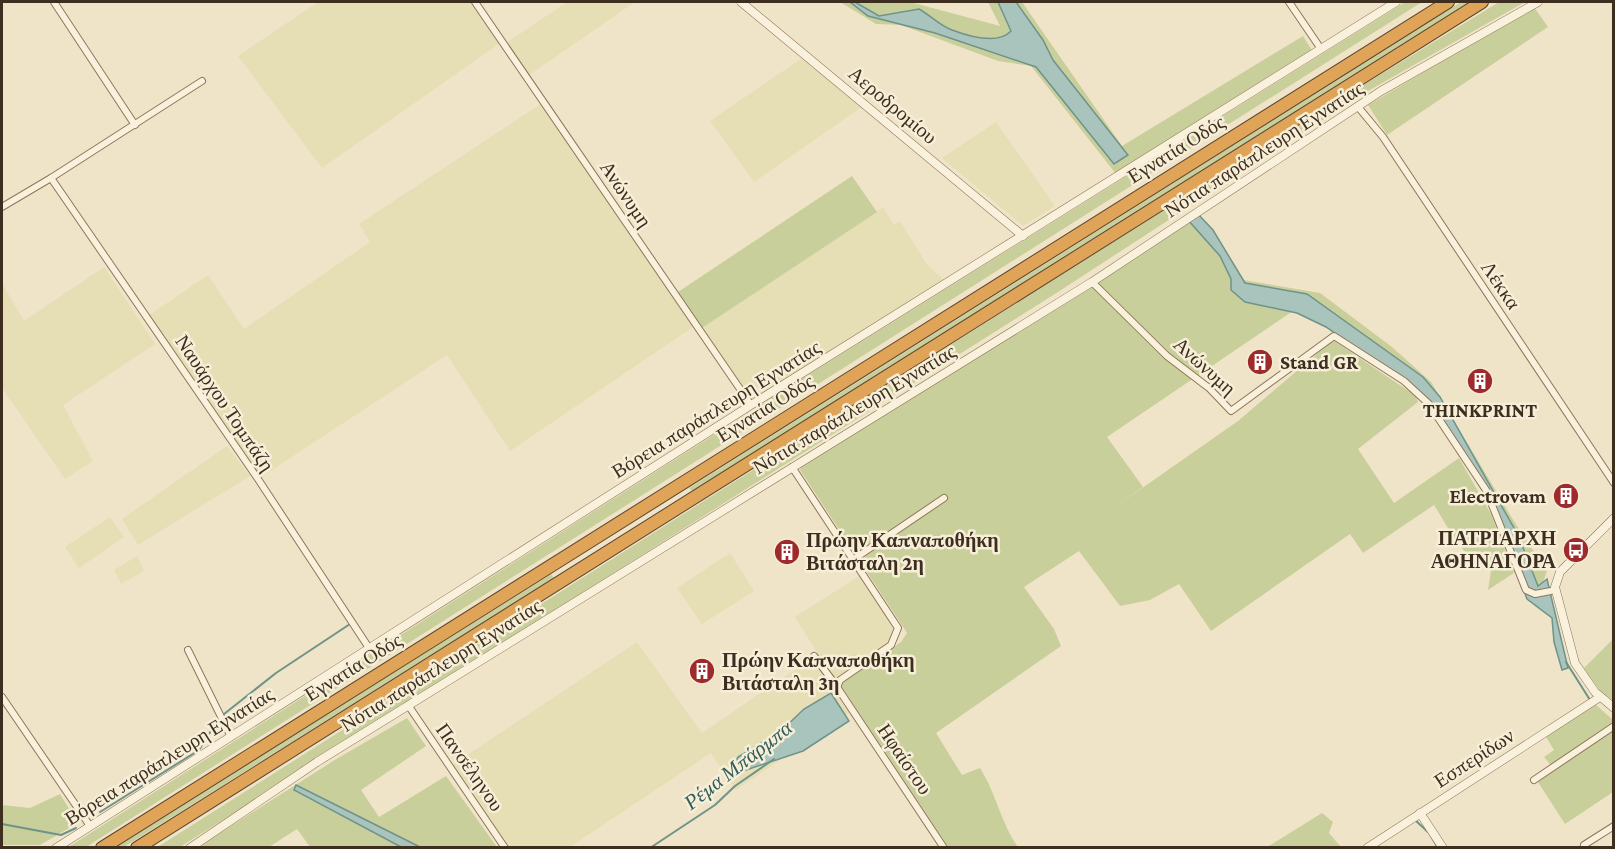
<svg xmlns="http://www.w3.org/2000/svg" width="1615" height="849" font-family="'Crimson Pro',serif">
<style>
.farmland{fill:#e6deb5}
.green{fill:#c9cf9b}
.water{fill:#a9c4bc;stroke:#6f938a;stroke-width:1.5}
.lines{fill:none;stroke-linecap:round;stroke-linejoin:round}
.stream{stroke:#6f938a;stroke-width:2}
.minor-casing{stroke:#8d765c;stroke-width:8}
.tertiary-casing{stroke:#8d765c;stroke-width:9}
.motorway-casing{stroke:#5b4430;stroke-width:14}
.minor{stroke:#faf1dc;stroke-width:6}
.tertiary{stroke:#faf1dc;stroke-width:8}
.motorway{stroke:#e0a458;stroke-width:12}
.labels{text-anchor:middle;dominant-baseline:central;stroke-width:5;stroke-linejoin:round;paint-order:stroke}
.street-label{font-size:20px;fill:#3d2e20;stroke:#f7eed8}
.poi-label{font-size:20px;font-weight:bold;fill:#3d2e20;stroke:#f7eed8;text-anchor:start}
.water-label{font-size:21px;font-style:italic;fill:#2f5d5a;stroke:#f7eed8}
</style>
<rect width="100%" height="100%" fill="#f0e4c8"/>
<!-- farmland -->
<g class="farmland">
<path d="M 318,2 L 475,2 L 503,41 L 322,168 L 238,56 Z"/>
<path d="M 567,2 L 635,2 L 529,75 L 506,43 Z"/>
<path d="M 808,54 L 866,104 L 754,182 L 710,121 Z"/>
<path d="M 545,101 L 693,327 L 510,451 L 447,355 L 258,479 L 184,371 L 187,368 L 148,316 L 208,275 L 244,329 L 370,242 L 359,224 Z"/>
<path d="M 996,122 L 1055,206 L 1023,226 L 942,158 Z"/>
<path d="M 883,207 L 894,225 L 900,221 L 928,266 L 948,283 L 751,405 L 702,328 Z"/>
<path d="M 104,267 L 155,344 L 63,405 L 93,461 L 65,479 L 2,388 L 2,283 L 24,321 Z"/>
<path d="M 227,446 L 250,476 L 138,545 L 122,519 Z"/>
<path d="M 110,517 L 124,537 L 79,568 L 65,547 Z"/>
<path d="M 730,553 L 754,591 L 702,624 L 677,588 Z"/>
<path d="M 137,556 L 144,571 L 121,584 L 114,570 Z"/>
<path d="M 859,576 L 883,609 L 894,631 L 889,642 L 828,683 L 849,713 L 736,790 L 711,753 L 570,847 L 506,847 L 452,765 L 637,642 L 702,733 L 818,654 L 795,617 Z"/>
</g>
<!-- green -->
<g class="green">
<path d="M 840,2 L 910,2 L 1000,26 L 988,2 L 1022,2 L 1122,146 L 1303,36 L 1313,52 L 1116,174 L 1031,66 L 998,61 L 901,25 L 876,24 Z"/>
<path d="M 1405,2 L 1422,2 L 86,847 L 67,848 L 765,402 Z"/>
<path d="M 1461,2 L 1471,2 L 692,491 L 689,488 Z"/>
<path d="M 1499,2 L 1525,2 L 1361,95 L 1058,292 L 180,847 L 156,848 L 1277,138 Z"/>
<path d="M 1534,7 L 1548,27 L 1387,135 L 1368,105 Z"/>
<path d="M 852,176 L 877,212 L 702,328 L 678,292 Z"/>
<path d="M 1199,219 L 1238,279 L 1320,293 L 1392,347 L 1431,382 L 1515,523 L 1547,571 L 1542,585 L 1537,587 L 1423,389 L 1324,317 L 1293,311 L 1107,437 L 1143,487 L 1115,507 L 1238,421 L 1333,340 L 1416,396 L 1418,402 L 1358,449 L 1394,503 L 1459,458 L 1491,514 L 1514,573 L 1488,590 L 1491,571 C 1462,558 1450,530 1434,505 L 1363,553 L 1350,534 L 1211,631 L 1179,584 L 1150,600 L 1120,606 L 1079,551 L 1024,587 L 1054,629 L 1061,646 L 936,733 L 962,775 L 980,768 C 996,793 1001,823 1018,847 L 948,847 L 842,687 L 842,683 L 901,642 L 907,633 L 800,470 L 802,465 L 1188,220 Z"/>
<path d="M 551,574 L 554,578 L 124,847 L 116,847 Z"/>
<path d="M 1613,639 L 1613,702 L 1601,692 L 1584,668 Z"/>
<path d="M 1595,704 L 1613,720 L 1613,792 L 1565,824 L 1536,779 L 1553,768 L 1544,757 L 1554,750 L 1546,737 Z"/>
<path d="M 407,718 L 426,746 L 361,790 L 379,817 L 446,776 L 497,847 L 310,847 L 297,829 L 269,847 L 196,848 L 338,758 Z"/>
<path d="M 60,794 L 78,823 L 40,845 L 2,845 L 2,805 L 30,808 Z"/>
<path d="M 1322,813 L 1333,822 L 1329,833 L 1341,847 L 1267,847 Z"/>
</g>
<!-- water -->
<g class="water">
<path d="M 850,2 L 855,2 L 879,16 L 919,9 C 930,15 940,26 952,30 C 968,36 998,45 1011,31 L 998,2 L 1016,2 L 1043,40 L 1053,60 L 1128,155 L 1114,164 L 1036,67 L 935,33 L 868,16 Z"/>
<path d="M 1197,213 L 1213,230 L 1245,283 L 1307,294 L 1423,377 L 1440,397 L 1518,535 L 1538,586 L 1547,579 L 1568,668 L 1562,670 L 1554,642 L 1552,618 L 1527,599 L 1489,500 L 1420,393 L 1326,327 L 1297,313 L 1245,302 L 1231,290 L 1231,279 L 1220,256 L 1188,220 Z"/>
<path d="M 831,693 L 849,721 L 803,751 L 734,774 L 733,766 L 738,757 L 782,730 L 804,709 Z"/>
<path d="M 296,785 L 420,847 L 401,847 L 294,790 Z"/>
</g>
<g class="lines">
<!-- stream -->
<g class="stream">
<path d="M 1566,662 L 1590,700"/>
<path d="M 100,812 L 199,750 L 219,718 L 276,673 L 350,624"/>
<path d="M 1414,819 L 1429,833 L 1438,848"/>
<path d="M 2,824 L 61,835 L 76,828"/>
<path d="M 650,848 L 715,805 L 735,786 L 774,759"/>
</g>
<!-- minor casing -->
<g class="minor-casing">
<g id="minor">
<path d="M 54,2 L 135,125"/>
<path d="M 475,2 L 751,405"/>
<path d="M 1289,2 L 1321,49"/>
<path d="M 1359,108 L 1383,137 L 1614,483"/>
<path d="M 51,178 L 258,479 L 369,648"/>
<path d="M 2,207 L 51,178 L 202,81"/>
<path d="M 1092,282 L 1167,356 L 1209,388 L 1231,411 L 1334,336 L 1404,381 L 1429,404 L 1486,490 L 1526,590 L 1535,594 L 1556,590"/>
<path d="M 792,467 L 898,628 L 891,645 L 840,680 L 837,687 L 944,848"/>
<path d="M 854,559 L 944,498"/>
<path d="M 188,650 L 231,737"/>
<path d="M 814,656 L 838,688"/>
<path d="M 2,697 L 90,826"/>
<path d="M 408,705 L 505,848"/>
<path d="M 1534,780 L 1614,726"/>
<path d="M 1584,845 L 1614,826"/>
</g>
</g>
<!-- tertiary casing -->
<g class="tertiary-casing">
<g id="tertiary">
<path d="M 741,2 L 1023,236"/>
<path d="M 1614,518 L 1560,572 L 1555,587 L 1575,663 L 1595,692 L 1614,708"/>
<path d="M 1420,813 L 1443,848"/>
<path d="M 56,848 L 751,405 L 1396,2"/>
<path d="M 190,848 L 317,762 L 1092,282 L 1381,91 L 1538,2"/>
<path d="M 1367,848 L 1600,697"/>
</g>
</g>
<!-- motorway casing -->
<g class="motorway-casing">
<g id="motorway">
<path d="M 102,848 L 1448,2"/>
<path d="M 137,848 L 1482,2"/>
</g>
</g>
<!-- minor -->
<use href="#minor" class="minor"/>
<!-- tertiary -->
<use href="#tertiary" class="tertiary"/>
<!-- motorway -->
<use href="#motorway" class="motorway"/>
</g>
<!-- icons -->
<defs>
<g id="building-disc" transform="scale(1.35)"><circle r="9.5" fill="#9e2a2b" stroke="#f7eed8"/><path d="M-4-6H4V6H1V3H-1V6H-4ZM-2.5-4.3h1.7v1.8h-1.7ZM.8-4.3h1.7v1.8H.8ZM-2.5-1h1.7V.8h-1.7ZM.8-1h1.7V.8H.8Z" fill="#fff"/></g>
<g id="bus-disc" transform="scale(1.35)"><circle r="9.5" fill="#9e2a2b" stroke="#f7eed8"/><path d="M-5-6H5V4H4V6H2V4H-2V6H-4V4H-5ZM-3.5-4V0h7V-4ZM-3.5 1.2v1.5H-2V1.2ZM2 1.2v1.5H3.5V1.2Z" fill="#fff"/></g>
</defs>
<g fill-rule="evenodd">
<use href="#building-disc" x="1260" y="362"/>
<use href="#building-disc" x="1480" y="381"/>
<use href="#building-disc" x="1566" y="496"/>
<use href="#bus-disc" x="1576" y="550"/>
<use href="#building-disc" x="787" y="552"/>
<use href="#building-disc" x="702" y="671"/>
</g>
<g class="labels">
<!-- street labels -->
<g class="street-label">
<text transform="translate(893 105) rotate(40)">Αεροδρομίου</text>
<text transform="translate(1176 149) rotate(-32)">Εγνατία Οδός</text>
<text transform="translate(1264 149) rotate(-33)">Νότια παράπλευρη Εγνατίας</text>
<text transform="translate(626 194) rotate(56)">Ανώνυμη</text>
<text transform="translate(1501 285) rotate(56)">Λέκκα</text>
<text transform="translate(1205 366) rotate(42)">Ανώνυμη</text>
<text transform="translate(225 403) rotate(56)">Ναυάρχου Τομπάζη</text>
<text transform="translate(765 408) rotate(-32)">Εγνατία Οδός</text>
<text transform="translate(716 409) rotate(-32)">Βόρεια παράπλευρη Εγνατίας</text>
<text transform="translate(854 409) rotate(-31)">Νότια παράπλευρη Εγνατίας</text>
<text transform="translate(441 665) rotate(-32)">Νότια παράπλευρη Εγνατίας</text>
<text transform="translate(353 667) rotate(-32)">Εγνατία Οδός</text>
<text transform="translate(169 756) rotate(-32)">Βόρεια παράπλευρη Εγνατίας</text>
<text transform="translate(1474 758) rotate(-33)">Εσπερίδων</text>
<text transform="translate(905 759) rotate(56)">Ηφαίστου</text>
<text transform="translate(470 767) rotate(55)">Πανσέληνου</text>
</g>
<!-- poi labels -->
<g class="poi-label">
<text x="1280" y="362">Stand GR</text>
<text x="1480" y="410" text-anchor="middle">THINKPRINT</text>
<text x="1546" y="496" text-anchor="end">Electrovam</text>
<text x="1556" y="538" text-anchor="end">ΠΑΤΡΙΑΡΧΗ<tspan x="1556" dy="23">ΑΘΗΝΑΓΟΡΑ</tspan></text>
<text x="806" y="540">Πρώην Καπναποθήκη<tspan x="806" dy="23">Βιτάσταλη 2η</tspan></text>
<text x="722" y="660">Πρώην Καπναποθήκη<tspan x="722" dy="23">Βιτάσταλη 3η</tspan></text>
</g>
<!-- water labels -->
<g class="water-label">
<text transform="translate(738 765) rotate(-38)">Ρέμα Μπάρμπα</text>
</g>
</g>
<!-- border -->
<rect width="1615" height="849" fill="none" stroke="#3d2e20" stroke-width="6"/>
</svg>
